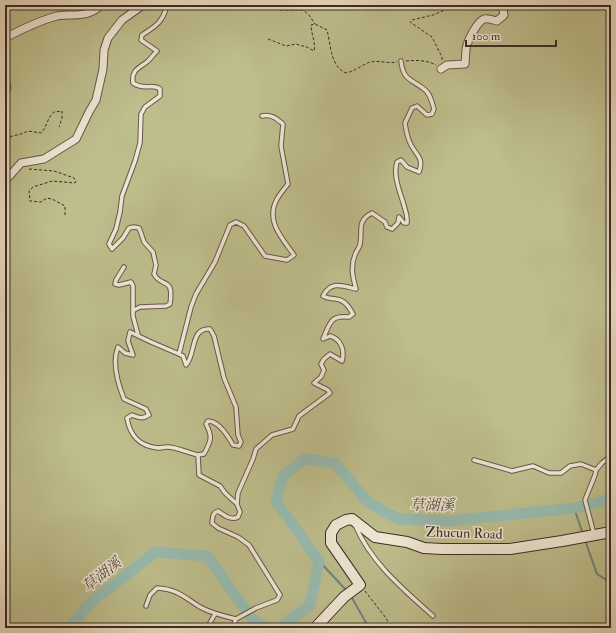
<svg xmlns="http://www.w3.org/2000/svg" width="616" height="633" font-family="'IM FELL Double Pica','Noto Serif TC',serif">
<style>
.green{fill:#bebd8c;stroke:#7c7459}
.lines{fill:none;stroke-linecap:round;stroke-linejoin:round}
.stream{stroke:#728279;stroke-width:2}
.river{stroke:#97bbb0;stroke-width:11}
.lane-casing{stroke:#66584c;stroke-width:5.5}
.street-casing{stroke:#66584c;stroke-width:9}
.secondary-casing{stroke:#3b2c26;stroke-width:12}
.path{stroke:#3b2c26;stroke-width:1;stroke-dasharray:3 2;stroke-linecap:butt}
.lane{stroke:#f0e7d4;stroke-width:3.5}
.street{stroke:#f0e7d4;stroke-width:7}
.secondary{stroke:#f0e7d4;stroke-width:10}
.labels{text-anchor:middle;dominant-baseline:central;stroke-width:3;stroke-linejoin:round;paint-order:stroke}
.street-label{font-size:14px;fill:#3b2c26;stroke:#f0e7d4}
.water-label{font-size:15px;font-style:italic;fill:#525048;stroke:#f0e7d4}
</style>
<rect width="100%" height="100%" fill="#e8dabd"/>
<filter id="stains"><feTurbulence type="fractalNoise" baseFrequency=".005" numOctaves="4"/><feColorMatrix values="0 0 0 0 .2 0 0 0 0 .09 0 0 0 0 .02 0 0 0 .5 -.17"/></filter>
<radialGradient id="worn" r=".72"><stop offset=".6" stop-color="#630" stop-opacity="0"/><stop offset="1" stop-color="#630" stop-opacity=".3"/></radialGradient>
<!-- green -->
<rect class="green" x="5" y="5" width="606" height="623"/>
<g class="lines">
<!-- stream -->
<g class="stream">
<path d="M 574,508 L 583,534"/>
<path d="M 585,540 L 597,574 L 611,583"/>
<path d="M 319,561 L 347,591"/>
<path d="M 351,596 L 369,628"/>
</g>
<!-- river -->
<g class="river">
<path d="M 69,628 L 90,603 L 156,552 L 207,556 L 253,620 L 267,628"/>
<path d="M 279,628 L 310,605 L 319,561 L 276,501 L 283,476 L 304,459 L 335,463 L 368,502 L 398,519 L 450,521 L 574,508 L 611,499"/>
</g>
<!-- lane casing -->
<g class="lane-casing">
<g id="lane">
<path d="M 124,267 L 116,280 L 115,284 L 119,285 L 131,282 L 133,286 L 133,316 L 138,335"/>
<path d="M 134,310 L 140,307 L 166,306 L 170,304 C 174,275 162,289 154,274 L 156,265 L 153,252 L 144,242 L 141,233 L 139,228 L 134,227 L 129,228 L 123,238 L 112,249 L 109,244 L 116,229 L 120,212 L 122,196 L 135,161 L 140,143 L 141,114 L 145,107 L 160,96 L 160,89 C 152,83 144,91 133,83 C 131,69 140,68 148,61 C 151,58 154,54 157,51 L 141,40 L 142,35 C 156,26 163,22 167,5"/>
<path d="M 179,354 L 183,356 L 186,365 C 196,355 190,327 210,329 L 214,336 L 224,378 L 236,407 L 238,435 L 241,442 L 239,446 L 233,445 C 228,436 219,421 208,421 L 206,424 C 213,437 211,441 204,454 L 198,455"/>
<path d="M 474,460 L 512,471 L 533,466 L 549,473 L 561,473 L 570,466 L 581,464 L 596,470 L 595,475 L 585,500 L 594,534"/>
<path d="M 596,470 L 602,463 L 607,459 L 611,460"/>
<path d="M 237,504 L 238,493 L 253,459 L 256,449 L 272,435 L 293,429 L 299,416 L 330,393 L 328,390 L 314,383 L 321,377 L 324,370 L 321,364 L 324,359 L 330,354 L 342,361 C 345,350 341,339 330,336 L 323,339 C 330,323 330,315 349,317 L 353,314 C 349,307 345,300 336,299 C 331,298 328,299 323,296 C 331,280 343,286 356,289 C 353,278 350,267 355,255 C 356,251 360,247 360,244 C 363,231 356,221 372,213 L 385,222 L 387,227 L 392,229 L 398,223 L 399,217 L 404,223 L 407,223 C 408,215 405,210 403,202 C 399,190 393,174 397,162 L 401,160 L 407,167 L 419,172 C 424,158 417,156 411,145 C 408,139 406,131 405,123 L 412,108 L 417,106 L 427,115 L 432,114 L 434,109 C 432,102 430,93 424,89 C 411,79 403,80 401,61"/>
<path d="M 355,525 C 372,564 403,589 433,616"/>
<path d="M 146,606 L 150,595 L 157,588 C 177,589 184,597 200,607 C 211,613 223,616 236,619"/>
<path d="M 207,628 L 215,614"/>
<path d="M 232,628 L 236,619 L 256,608 L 277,600 L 280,595 L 249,545 L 238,537 L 218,528 L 212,523 C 213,517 212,513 218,511 C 224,515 231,521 238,517 L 240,512 L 237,504 L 225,493 L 220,486 L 199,475 L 198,455 C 188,453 177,447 167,447 C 164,447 161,448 158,448 C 139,446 130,436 127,418 L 132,415 C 139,418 143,419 149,415 L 146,409 L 124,399 C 118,384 112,362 118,347 L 125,353 L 133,355 L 128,341 L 130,332 L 151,342 L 179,354 L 191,307 L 196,294 L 215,262 L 230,225 L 236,222 L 244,226 L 265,256 L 287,260 L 294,255 C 282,238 265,221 277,199 C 280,194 284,189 288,184 L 281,146 L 283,124 C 277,119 272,114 262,116"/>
</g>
</g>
<!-- street casing -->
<g class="street-casing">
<g id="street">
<path d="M 5,58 L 5,38 C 22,29 38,21 57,16 C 73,13 87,19 101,5"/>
<path d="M 441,69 L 447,65 L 465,64 C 466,58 465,51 467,45 C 469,38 478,21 484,19 C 488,18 493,20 497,21 L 504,15 L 502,5"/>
<path d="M 5,78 L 7,88 L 5,92"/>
<path d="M 5,181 L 21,163 L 44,159 L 76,139 L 89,112 L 96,100 L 103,69 L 104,50 L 108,38 L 122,20 L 143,5"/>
</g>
</g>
<!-- secondary casing -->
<g class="secondary-casing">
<path id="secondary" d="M 315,628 L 344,597 L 360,585 L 331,543 L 331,533 L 336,525 L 346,520 L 352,519 L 375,537 L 407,542 L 424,548 L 442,549 L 510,549 L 562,541 L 611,532"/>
</g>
<!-- path -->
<g class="path">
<path d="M 274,5 L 273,6 L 278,10 L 303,10 L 309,15 L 315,24"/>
<path d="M 268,39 L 286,46 L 296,44 L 302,46 L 305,46 L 314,51 C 316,42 311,34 311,25 L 315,24 L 327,30 C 331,45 330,66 346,73 C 355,71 362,65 370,62 C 380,60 388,64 397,62"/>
<path d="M 442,60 L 442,57 L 432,37 L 410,22 L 412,20 L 433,15 L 445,10 L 447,5"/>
<path d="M 406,61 C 416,60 427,60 436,65"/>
<path d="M 5,138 L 21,134 L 28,131 L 41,133 C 47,127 47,118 54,112 L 62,111 L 62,118 L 59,127"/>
<path d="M 29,169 L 54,171 L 74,178 L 76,181 L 75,183 L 52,181 L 33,187 L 29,191 L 30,201 L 41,202 L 47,198 L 52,199 L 65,206 L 65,216"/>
<path d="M 365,591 L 386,618 L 391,628"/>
</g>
<!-- lane -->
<use href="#lane" class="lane"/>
<!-- street -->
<use href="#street" class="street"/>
<!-- secondary -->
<use href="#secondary" class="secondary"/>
</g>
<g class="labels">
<!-- street labels -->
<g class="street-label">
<text transform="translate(464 533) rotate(2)">Zhucun Road</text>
</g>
<!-- water labels -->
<g class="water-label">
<text x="432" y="505">草湖溪</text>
<text transform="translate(102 575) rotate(-39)">草湖溪</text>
</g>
</g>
<!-- margin -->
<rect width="616" height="633" fill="none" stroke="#e8dabd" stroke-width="20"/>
<rect x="6" y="6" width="604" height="621" fill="none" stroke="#3b2c26" stroke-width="2"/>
<rect x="10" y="10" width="596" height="613" fill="none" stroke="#3b2c26"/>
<!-- scale -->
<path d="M466 40v6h90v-6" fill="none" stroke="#3b2c26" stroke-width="2"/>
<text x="472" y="40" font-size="12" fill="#3b2c26" stroke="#f0e7d4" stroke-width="3" paint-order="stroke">100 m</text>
<rect width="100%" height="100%" filter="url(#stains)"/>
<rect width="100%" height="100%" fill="url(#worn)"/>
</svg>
